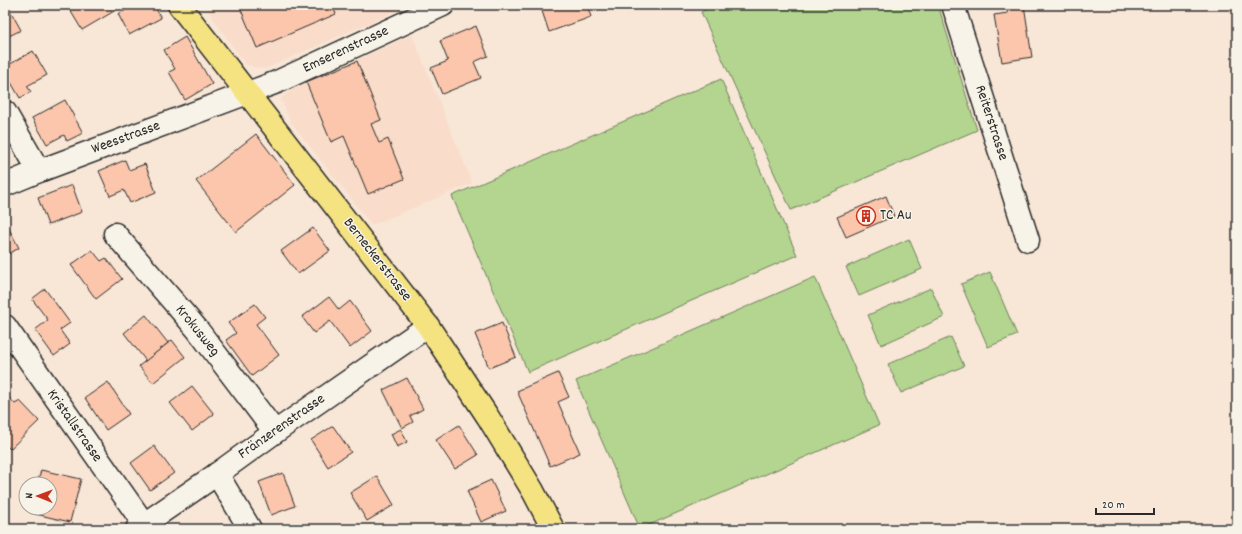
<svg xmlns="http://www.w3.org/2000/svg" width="1242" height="534" font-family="Dekko,sans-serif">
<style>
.built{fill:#f9dcc9}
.green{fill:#b3d58f;stroke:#6f805d}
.building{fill:#fbc6ac;stroke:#2b2b2b}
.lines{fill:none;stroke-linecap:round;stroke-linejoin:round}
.minor-casing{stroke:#2b2b2b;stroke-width:25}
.major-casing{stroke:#2b2b2b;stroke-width:25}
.minor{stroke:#f7f3e8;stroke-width:22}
.major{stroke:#f5e382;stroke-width:22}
.labels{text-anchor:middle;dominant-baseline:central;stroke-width:3;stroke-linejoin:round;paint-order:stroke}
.street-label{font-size:15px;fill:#2b2b2b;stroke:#f7f3e8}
.poi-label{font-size:15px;fill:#2b2b2b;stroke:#f7f3e8;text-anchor:start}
</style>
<rect width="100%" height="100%" fill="#f8e6d6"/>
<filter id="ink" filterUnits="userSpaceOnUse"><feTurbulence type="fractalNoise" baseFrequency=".025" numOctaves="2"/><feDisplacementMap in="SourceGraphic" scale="8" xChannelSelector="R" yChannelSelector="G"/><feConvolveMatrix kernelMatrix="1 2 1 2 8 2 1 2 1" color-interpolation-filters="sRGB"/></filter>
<g filter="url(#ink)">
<!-- built -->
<g class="built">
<path d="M 204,5 L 404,5 L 405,7 L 264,69 L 246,65 Z"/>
<path d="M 412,35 L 472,183 L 372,225 L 291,122 L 281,99 L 294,88 Z"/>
</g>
<!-- green -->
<g class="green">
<path d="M 715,5 L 938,5 L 977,130 L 791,210 L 701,12 Z"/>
<path d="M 721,79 L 797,255 L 528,372 L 452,196 Z"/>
<path d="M 909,239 L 922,269 L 859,296 L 846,267 Z"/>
<path d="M 990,272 L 1017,335 L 988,347 L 961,284 Z"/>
<path d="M 815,277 L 879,425 L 640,529 L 576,381 Z"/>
<path d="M 931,288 L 944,317 L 881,345 L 868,315 Z"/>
<path d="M 951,337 L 964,366 L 901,393 L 888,364 Z"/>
</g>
<!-- building -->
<g class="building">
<path d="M 5,5 L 7,5 L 21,30 L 5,38 Z"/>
<path d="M 67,5 L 112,5 L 116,10 L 82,30 Z"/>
<path d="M 123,5 L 154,5 L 161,18 L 129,35 L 118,14 L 126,10 Z"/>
<path d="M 239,5 L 332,5 L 336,14 L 257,48 Z"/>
<path d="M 540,5 L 587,5 L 591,17 L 549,32 Z"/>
<path d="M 1006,5 L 1024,5 L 1032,57 L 1002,62 L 994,15 L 1008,13 Z"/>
<path d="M 476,26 L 488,56 L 474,62 L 481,78 L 442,94 L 431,68 L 448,61 L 440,41 Z"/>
<path d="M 185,37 L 212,84 L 185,100 L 169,72 L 175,69 L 164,50 Z"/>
<path d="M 33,51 L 47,75 L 27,86 L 31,92 L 20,98 L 5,72 L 5,67 Z"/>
<path d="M 357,61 L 381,120 L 371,124 L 379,143 L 388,139 L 404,179 L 368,194 L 344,136 L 331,142 L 306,82 Z"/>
<path d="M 65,100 L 83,133 L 67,141 L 64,135 L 47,144 L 32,118 Z"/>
<path d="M 256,134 L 295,185 L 236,232 L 196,181 Z"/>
<path d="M 125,160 L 129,170 L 145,164 L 156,192 L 130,203 L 124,190 L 110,196 L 99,171 Z"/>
<path d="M 72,185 L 82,212 L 48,225 L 38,198 Z"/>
<path d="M 886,196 L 894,216 L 846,237 L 837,217 Z"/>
<path d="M 5,221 L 19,248 L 5,256 Z"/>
<path d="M 313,228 L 330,251 L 298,274 L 281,251 Z"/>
<path d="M 92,250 L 101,261 L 106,258 L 122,279 L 96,299 L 71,265 Z"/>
<path d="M 45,289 L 70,323 L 60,330 L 70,344 L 54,356 L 35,330 L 48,320 L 32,299 Z"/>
<path d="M 329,297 L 339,310 L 350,301 L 372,331 L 350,348 L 330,321 L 314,333 L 302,317 Z"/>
<path d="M 255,304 L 265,317 L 256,324 L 279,355 L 252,376 L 226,340 L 236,333 L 228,323 Z"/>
<path d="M 146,315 L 168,343 L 146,361 L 124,333 Z"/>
<path d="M 502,323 L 516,357 L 489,368 L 475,334 Z"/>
<path d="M 172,340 L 185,357 L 153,383 L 139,366 Z"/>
<path d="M 558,373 L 569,397 L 558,402 L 580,453 L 550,466 L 517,391 Z"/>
<path d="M 407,378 L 423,409 L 410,416 L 413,422 L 402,428 L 383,390 Z"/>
<path d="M 108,382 L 129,414 L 106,430 L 85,398 Z"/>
<path d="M 192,386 L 214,414 L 192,431 L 170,403 Z"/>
<path d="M 5,393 L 15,404 L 20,401 L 39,421 L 10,449 L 5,444 Z"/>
<path d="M 459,425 L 478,455 L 455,469 L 436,440 Z"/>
<path d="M 333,426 L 351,452 L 328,467 L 311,440 Z"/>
<path d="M 401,429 L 407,442 L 397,447 L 391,434 Z"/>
<path d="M 154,446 L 174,473 L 150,490 L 131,463 Z"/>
<path d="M 41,470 L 81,479 L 70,522 L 31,513 L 32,508 L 50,508 L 50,484 L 37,484 Z"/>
<path d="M 283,473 L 295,506 L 271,515 L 259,482 Z"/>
<path d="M 377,476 L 394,505 L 367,521 L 350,493 Z"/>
<path d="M 491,480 L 506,511 L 481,522 L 467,491 Z"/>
</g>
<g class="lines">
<!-- minor casing -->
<g class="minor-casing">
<g id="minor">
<path d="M 953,5 L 1028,240"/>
<path d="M 5,112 L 39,171"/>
<path d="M 5,185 L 39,171 L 277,82 L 443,5"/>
<path d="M 115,234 L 197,329 L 275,432"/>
<path d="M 5,326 L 144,524"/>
<path d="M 217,474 L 250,529"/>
<path d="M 137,529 L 217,474 L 275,432 L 428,326"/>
</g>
</g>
<!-- major casing -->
<g class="major-casing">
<path id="major" d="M 179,5 L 428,326 L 488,417 L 533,491 L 553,529"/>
</g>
<!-- minor -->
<use href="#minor" class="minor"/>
<!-- major -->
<use href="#major" class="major"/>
</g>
</g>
<!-- icons -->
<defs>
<g id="building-ring" transform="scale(1)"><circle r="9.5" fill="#f7f3e8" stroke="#c8321e" stroke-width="1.5"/><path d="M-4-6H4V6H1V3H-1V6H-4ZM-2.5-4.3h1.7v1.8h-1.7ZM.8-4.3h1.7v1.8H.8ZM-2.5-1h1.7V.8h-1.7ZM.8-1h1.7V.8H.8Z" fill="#c8321e"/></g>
</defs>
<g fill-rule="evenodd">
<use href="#building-ring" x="866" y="216"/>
</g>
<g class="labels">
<!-- street labels -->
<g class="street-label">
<text transform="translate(346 50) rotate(-25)">Emserenstrasse</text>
<text transform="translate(991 123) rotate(72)">Reiterstrasse</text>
<text transform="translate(126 138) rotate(-20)">Weesstrasse</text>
<text transform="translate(377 260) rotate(52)">Berneckerstrasse</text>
<text transform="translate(197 331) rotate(51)">Krokusweg</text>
<text transform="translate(74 426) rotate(55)">Kristallstrasse</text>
<text transform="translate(282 427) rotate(-35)">Fränzerenstrasse</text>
</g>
<!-- poi labels -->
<g class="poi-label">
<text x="880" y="216">TC Au</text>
</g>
</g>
<!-- margin -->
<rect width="1242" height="534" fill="none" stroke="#f7f3e8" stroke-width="20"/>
<rect x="10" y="10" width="1222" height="514" fill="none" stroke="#2b2b2b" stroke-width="1.5" filter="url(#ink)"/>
<!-- north arrow -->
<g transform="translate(38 496) rotate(271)"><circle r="19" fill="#f7f3e8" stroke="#a5a39c"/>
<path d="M0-3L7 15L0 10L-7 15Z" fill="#c8321e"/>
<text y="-6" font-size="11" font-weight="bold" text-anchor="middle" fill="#2b2b2b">N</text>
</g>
<!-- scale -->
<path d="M1096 508v6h58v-6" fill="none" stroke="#2b2b2b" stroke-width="2"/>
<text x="1102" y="508" font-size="12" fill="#2b2b2b" stroke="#f7f3e8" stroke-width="3" paint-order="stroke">20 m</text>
</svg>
